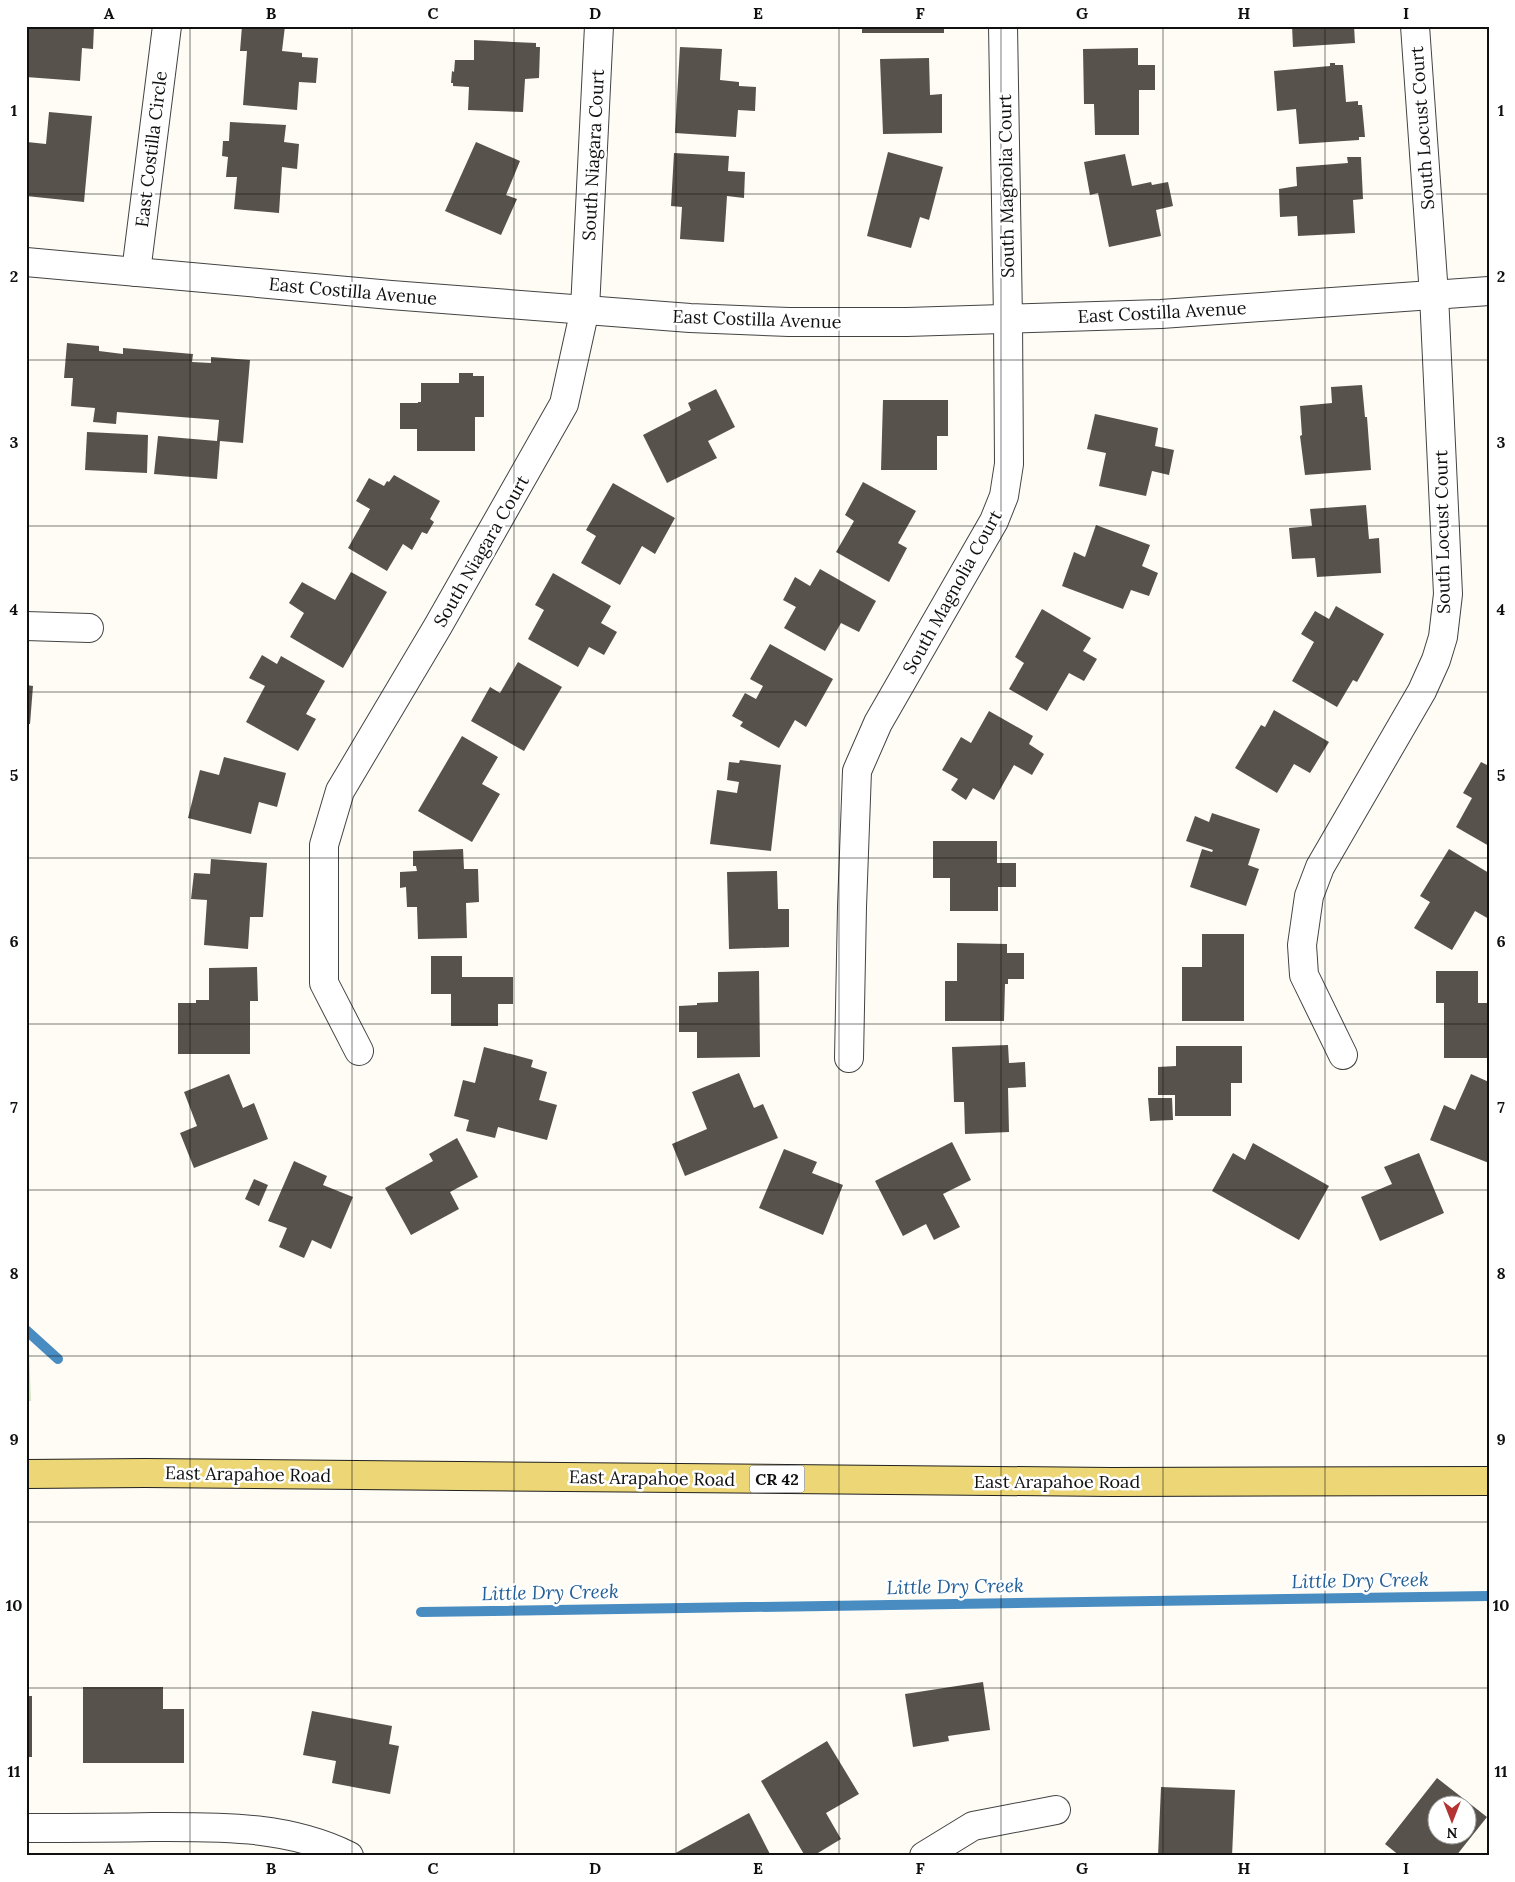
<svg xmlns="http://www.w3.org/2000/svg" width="1515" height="1882" font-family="Lora,serif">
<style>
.green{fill:#d1e6bf}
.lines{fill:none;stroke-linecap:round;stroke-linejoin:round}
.stream{stroke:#498cc2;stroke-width:10}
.building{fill:#58524d;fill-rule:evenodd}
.minor-casing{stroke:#434343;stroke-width:30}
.primary-casing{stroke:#212121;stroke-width:30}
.minor{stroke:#fff;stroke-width:28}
.primary{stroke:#ecd675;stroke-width:28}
.grid{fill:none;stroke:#101010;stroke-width:1;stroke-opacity:0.55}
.labels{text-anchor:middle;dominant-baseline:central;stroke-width:5;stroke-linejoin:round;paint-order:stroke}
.shield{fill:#fff;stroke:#585858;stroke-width:1}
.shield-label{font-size:16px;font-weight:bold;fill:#101010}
.street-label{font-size:18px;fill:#101010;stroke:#fff}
.water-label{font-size:19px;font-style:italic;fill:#235f98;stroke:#fff}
.neatline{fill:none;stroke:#101010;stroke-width:2}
.grid-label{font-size:16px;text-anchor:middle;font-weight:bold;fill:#101010}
</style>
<rect width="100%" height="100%" fill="#fefcf4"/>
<!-- green -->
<path class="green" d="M 26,1277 L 31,1401 L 26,1401 Z"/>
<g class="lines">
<!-- stream -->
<g class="stream">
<path d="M 26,1330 L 58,1359"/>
<path d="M 421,1612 L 1489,1596"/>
</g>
</g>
<!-- building -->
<g class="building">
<path d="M 32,26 L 94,26 L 93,49 L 82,48 L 80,81 L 26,77 L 26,29 L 32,29 Z"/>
<path d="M 242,26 L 285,26 L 282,51 L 302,53 L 302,57 L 318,58 L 316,83 L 299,82 L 297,110 L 243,105 L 247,51 L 240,51 Z"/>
<rect x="862" y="26" width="82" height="7"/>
<path d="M 1292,26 L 1354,26 L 1355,43 L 1293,47 Z"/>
<path d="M 474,40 L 536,43 L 536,47 L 540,47 L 539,78 L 525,79 L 523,112 L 468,110 L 469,87 L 453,86 L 453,83 L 451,83 L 452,71 L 454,72 L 455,60 L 474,60 Z"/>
<path d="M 680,47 L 722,49 L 720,80 L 739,82 L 739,86 L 756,87 L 755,111 L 738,110 L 736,137 L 675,133 Z"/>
<path d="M 1138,48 L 1138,65 L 1155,65 L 1155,90 L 1139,90 L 1139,135 L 1095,135 L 1094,104 L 1084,104 L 1083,49 Z"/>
<path d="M 929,58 L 930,95 L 942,94 L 942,133 L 883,134 L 880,59 Z"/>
<path d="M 1330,63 L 1335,63 L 1335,65 L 1343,65 L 1346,102 L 1358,101 L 1358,105 L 1362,105 L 1365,137 L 1359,137 L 1359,140 L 1299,144 L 1296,109 L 1277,111 L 1274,71 L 1330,66 Z"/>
<path d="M 49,112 L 92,116 L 84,202 L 26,196 L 27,142 L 46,144 Z"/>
<path d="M 230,122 L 286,125 L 284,142 L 299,144 L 297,169 L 282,167 L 279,213 L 234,209 L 237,177 L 226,177 L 228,157 L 222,156 L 223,141 L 229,141 Z"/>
<path d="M 476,142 L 520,161 L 506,195 L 517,199 L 501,235 L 445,211 Z"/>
<path d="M 888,152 L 943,167 L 929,220 L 920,217 L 911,248 L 867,236 Z"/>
<path d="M 674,153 L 729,156 L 728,171 L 745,172 L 744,198 L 727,196 L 724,242 L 680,239 L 682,207 L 671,206 Z"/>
<path d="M 1125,154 L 1132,186 L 1151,182 L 1152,185 L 1168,182 L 1173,206 L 1156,210 L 1161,236 L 1109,247 L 1098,193 L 1090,195 L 1084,162 Z"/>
<path d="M 1347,157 L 1361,157 L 1363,199 L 1353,200 L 1355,233 L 1298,236 L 1297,216 L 1280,217 L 1279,189 L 1297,186 L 1296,167 L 1348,163 Z"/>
<path d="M 67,343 L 99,346 L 99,351 L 123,354 L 123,348 L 193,354 L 192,362 L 211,363 L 211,357 L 250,360 L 243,443 L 220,441 L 217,479 L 154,474 L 158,436 L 217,441 L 219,420 L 117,412 L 116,424 L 93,422 L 95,408 L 71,406 L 73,378 L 64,378 Z"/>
<path d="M 459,373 L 473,373 L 473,376 L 484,376 L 484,417 L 475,417 L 475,451 L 417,451 L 417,429 L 400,429 L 400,403 L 418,403 L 418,402 L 421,402 L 421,383 L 459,383 Z"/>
<path d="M 1362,385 L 1365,417 L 1367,417 L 1371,470 L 1305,475 L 1300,436 L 1302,435 L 1300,406 L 1332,403 L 1331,387 Z"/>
<path d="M 716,389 L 735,427 L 708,441 L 717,458 L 667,483 L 643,435 L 691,410 L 688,403 Z"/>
<path d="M 883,400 L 948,400 L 948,436 L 937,436 L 937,470 L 881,470 Z"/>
<path d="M 1095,414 L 1158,428 L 1155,446 L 1174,450 L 1169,475 L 1152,471 L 1146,496 L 1099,486 L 1106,453 L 1087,449 Z"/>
<path d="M 87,432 L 148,435 L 147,473 L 85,470 Z"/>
<path d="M 394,475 L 440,501 L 430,519 L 434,522 L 427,534 L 422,532 L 412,550 L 403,544 L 387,571 L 348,548 L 370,509 L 356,501 L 369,478 L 384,486 L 387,481 L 389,482 Z"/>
<path d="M 863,482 L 916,511 L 898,543 L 907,548 L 889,582 L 836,552 L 854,521 L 845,515 Z"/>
<path d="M 613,483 L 675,518 L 655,554 L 642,546 L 620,585 L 581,563 L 596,536 L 586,530 Z"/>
<path d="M 1366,505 L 1369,539 L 1379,538 L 1381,573 L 1317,577 L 1315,558 L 1292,559 L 1289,528 L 1312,526 L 1310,509 Z"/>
<path d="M 1096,525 L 1150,545 L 1142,566 L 1158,573 L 1149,596 L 1131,590 L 1123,609 L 1062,586 L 1074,552 L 1085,557 Z"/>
<path d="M 820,569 L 876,601 L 859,632 L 841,623 L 825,651 L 784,628 L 796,607 L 783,600 L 795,577 L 810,586 Z"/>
<path d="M 351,572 L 387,592 L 343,668 L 290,637 L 304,613 L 289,603 L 302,582 L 335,600 Z"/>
<path d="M 553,573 L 611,606 L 601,623 L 617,632 L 604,655 L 589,647 L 578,667 L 528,639 L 544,610 L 535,605 Z"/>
<path d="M 1336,606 L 1384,634 L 1357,682 L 1353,680 L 1337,707 L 1292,681 L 1314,642 L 1301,634 L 1315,611 L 1329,619 Z"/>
<path d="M 1042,609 L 1091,638 L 1083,651 L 1097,659 L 1084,681 L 1069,673 L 1047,711 L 1009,689 L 1024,663 L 1015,657 Z"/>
<path d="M 770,644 L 833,679 L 806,727 L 795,720 L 779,748 L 740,726 L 743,722 L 732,716 L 745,693 L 756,699 L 763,686 L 750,679 Z"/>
<path d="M 262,655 L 277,664 L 281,656 L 325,681 L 306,714 L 316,719 L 298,751 L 246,722 L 265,686 L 249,678 Z"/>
<path d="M 518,662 L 562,687 L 524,751 L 471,721 L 490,687 L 500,693 Z"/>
<path d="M 26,685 L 33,686 L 30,724 L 26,724 Z"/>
<path d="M 1274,710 L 1329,742 L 1310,773 L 1294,764 L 1277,793 L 1235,768 L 1261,725 L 1265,727 Z"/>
<path d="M 989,711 L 1033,736 L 1029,744 L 1044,754 L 1032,775 L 1014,765 L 994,800 L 973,788 L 966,800 L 951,790 L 958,779 L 942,770 L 961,737 L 971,743 Z"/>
<path d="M 462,736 L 498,757 L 482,784 L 500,794 L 472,842 L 418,811 Z"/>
<path d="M 224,757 L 286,773 L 277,807 L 259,802 L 251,834 L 188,818 L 200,770 L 219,775 Z"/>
<path d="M 740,760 L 781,765 L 771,851 L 710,844 L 717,790 L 737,793 L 739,782 L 727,780 L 729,762 L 739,763 Z"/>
<path d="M 1481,762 L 1489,766 L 1489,846 L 1456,827 L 1472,798 L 1463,793 Z"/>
<path d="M 1212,813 L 1260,829 L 1248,865 L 1259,869 L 1246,906 L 1190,887 L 1202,849 L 1212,852 L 1213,850 L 1186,841 L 1195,816 L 1209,822 Z"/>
<path d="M 933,841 L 997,841 L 997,863 L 1016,863 L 1016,887 L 998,887 L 998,911 L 950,911 L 950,878 L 933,878 Z"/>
<path d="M 463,849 L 464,869 L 478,869 L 479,902 L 466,903 L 467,938 L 418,939 L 417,907 L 407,907 L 406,887 L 400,888 L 400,872 L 417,871 L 416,866 L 413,866 L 413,851 Z"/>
<path d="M 1449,849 L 1489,873 L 1489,885 L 1487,888 L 1489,890 L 1489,919 L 1475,911 L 1452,950 L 1414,928 L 1430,902 L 1420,896 Z"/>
<path d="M 211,859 L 267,863 L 263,917 L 250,917 L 248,949 L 204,945 L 207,900 L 191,899 L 194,873 L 210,874 Z"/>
<path d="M 777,871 L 778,909 L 789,909 L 789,947 L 729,949 L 727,872 Z"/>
<path d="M 1202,934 L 1244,934 L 1244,1021 L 1182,1021 L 1182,967 L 1202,967 Z"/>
<path d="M 957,943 L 1007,944 L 1007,953 L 1024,953 L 1024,979 L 1008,979 L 1008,984 L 1005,984 L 1004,1021 L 945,1021 L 945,981 L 957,981 Z"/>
<path d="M 431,956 L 462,956 L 462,977 L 513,977 L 513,1004 L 498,1004 L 498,1026 L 451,1026 L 451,994 L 431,994 Z"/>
<path d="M 257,967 L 258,1001 L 250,1001 L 250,1054 L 178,1054 L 178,1003 L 196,1003 L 196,1000 L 209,1000 L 209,968 Z"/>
<path d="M 759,971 L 760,1057 L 697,1058 L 697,1032 L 679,1032 L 679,1006 L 697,1005 L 697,1003 L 718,1002 L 718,972 Z"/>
<path d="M 1436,971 L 1478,971 L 1478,1003 L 1489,1003 L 1489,1058 L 1444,1058 L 1444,1003 L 1436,1003 Z"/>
<path d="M 1008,1045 L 1009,1063 L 1025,1062 L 1026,1087 L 1008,1088 L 1009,1132 L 965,1134 L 964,1102 L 954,1102 L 952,1047 Z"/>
<path d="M 1176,1046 L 1242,1046 L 1242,1083 L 1231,1083 L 1231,1116 L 1175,1116 L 1175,1095 L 1158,1095 L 1158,1067 L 1176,1066 Z"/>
<path d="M 484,1047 L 533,1060 L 531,1067 L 547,1072 L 539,1100 L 557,1105 L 547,1140 L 498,1127 L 495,1138 L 466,1131 L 469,1120 L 454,1116 L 463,1080 L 475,1083 Z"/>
<path d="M 739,1073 L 754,1108 L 763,1104 L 778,1138 L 685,1176 L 672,1144 L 707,1129 L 692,1092 Z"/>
<path d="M 229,1074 L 243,1108 L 254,1103 L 268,1139 L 194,1168 L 180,1133 L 197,1126 L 184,1092 Z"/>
<path d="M 1471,1074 L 1489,1082 L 1489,1163 L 1430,1140 L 1444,1105 L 1455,1110 Z"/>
<path d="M 1148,1098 L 1172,1098 L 1173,1120 L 1150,1121 Z"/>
<path d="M 457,1138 L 478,1177 L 450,1192 L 459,1209 L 411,1235 L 385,1188 L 433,1161 L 429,1154 Z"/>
<path d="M 952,1142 L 971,1180 L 943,1194 L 960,1227 L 934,1240 L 926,1224 L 903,1236 L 875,1181 Z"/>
<path d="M 1253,1143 L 1329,1186 L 1299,1240 L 1212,1191 L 1233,1153 L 1245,1160 Z"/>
<path d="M 784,1149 L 817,1162 L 812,1173 L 843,1185 L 823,1235 L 759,1208 Z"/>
<path d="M 1419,1153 L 1444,1213 L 1380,1241 L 1361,1197 L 1392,1184 L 1384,1167 Z"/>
<path d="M 294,1161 L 327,1176 L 323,1185 L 353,1197 L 331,1249 L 312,1240 L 304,1258 L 279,1247 L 287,1228 L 268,1221 Z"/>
<path d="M 254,1179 L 268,1185 L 259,1206 L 245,1199 Z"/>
<path d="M 983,1682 L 990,1730 L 948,1736 L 949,1741 L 913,1747 L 905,1694 Z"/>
<path d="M 83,1687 L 163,1687 L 163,1709 L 184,1709 L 184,1763 L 83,1763 Z"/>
<rect x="26" y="1696" width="6" height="61"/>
<path d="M 312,1711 L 392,1726 L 389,1744 L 399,1746 L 390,1794 L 332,1783 L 336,1761 L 303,1755 Z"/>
<path d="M 827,1741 L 859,1794 L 826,1813 L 841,1839 L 813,1856 L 805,1856 L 761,1781 Z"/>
<path d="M 1437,1778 L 1487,1817 L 1456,1856 L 1400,1856 L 1385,1844 ZM 1438,1804 L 1468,1804 L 1468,1834 L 1438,1834 Z"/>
<path d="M 1161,1787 L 1235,1790 L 1232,1856 L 1158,1856 Z"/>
<path d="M 749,1813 L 771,1856 L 670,1856 Z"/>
</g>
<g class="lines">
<!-- minor casing -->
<g class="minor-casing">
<g id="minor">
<path d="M 26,262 L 391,295 L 690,318 L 789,322 L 907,322 L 1161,314 L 1489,291"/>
<path d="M 136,272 L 167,26"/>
<path d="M 26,626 L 89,628"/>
<path d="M 359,1051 L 324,983 L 324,845 L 340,791 L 438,626 L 564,404 L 585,309 L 599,26"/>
<path d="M 1343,1055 L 1304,975 L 1302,945 L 1309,896 L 1320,867 L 1422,691 L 1436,660 L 1443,637 L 1448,594 L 1434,295 L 1415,26"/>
<path d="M 849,1058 L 852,907 L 857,771 L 878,723 L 994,521 L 1004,496 L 1009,464 L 1008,319 L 1003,26"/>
<path d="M 26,1828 C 68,1828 110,1828 152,1827 C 219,1827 287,1825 349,1856"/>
<path d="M 924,1856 L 973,1826 L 1056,1810"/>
</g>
</g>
<!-- primary casing -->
<g class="primary-casing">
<path id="primary" d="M 26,1474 L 145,1473 L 1111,1482 L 1489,1481"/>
</g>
<!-- minor -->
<use href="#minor" class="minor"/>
<!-- primary -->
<use href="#primary" class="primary"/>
</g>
<!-- grid -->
<path class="grid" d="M 190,26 L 190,1856M 352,26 L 352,1856M 514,26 L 514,1856M 676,26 L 676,1856M 839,26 L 839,1856M 1001,26 L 1001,1856M 1163,26 L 1163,1856M 1325,26 L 1325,1856M 26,194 L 1489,194M 26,360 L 1489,360M 26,526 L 1489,526M 26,692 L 1489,692M 26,858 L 1489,858M 26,1024 L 1489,1024M 26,1190 L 1489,1190M 26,1356 L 1489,1356M 26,1522 L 1489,1522M 26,1688 L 1489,1688"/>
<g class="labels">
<!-- shield labels -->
<rect class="shield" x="749.5" y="1465.5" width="55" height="27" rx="4"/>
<g class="shield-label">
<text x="777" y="1479">CR 42</text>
</g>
<!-- street labels -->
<g class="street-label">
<text transform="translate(1422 128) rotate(-94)">South Locust Court</text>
<text transform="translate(151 149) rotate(-83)">East Costilla Circle</text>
<text transform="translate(593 155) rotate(-87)">South Niagara Court</text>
<text transform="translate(1006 186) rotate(-91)">South Magnolia Court</text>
<text transform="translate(353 291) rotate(5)">East Costilla Avenue</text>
<text transform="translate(1162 312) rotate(-3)">East Costilla Avenue</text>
<text transform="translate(757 319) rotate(2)">East Costilla Avenue</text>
<text transform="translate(1442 532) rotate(-91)">South Locust Court</text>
<text transform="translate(481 551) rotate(-60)">South Niagara Court</text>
<text transform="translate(952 592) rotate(-61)">South Magnolia Court</text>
<text transform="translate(248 1474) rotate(1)">East Arapahoe Road</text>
<text transform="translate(652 1478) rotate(1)">East Arapahoe Road</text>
<text x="1057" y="1481">East Arapahoe Road</text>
</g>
<!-- water labels -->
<g class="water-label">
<text transform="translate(1360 1580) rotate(-1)">Little Dry Creek</text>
<text transform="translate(955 1586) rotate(-1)">Little Dry Creek</text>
<text transform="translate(550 1592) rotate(-1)">Little Dry Creek</text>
</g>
</g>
<!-- border -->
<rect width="1515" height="1882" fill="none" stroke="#ffffff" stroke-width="55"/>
<!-- north arrow -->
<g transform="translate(1452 1820) rotate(180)"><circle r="24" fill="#ffffff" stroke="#9f9f9f"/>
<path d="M0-4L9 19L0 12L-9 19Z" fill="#b43433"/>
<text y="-8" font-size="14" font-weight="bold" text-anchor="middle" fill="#101010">N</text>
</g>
<rect x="28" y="28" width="1460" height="1826" class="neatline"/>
<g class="grid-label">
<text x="109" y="19">A</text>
<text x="271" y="19">B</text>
<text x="433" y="19">C</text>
<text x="595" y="19">D</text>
<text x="758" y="19">E</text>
<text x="920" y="19">F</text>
<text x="1082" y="19">G</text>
<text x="1244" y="19">H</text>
<text x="1406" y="19">I</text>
<text x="14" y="116">1</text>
<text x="1501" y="116">1</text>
<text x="14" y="282">2</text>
<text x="1501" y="282">2</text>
<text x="14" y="448">3</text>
<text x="1501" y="448">3</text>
<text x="14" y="615">4</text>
<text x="1501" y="615">4</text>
<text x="14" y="781">5</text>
<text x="1501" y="781">5</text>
<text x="14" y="947">6</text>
<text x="1501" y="947">6</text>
<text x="14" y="1113">7</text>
<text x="1501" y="1113">7</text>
<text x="14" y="1279">8</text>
<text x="1501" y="1279">8</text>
<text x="14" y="1445">9</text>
<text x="1501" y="1445">9</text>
<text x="14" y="1611">10</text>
<text x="1501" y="1611">10</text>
<text x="14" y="1777">11</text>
<text x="1501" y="1777">11</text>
<text x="109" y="1874">A</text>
<text x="271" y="1874">B</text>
<text x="433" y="1874">C</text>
<text x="595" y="1874">D</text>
<text x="758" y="1874">E</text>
<text x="920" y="1874">F</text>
<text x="1082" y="1874">G</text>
<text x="1244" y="1874">H</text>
<text x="1406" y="1874">I</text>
</g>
</svg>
